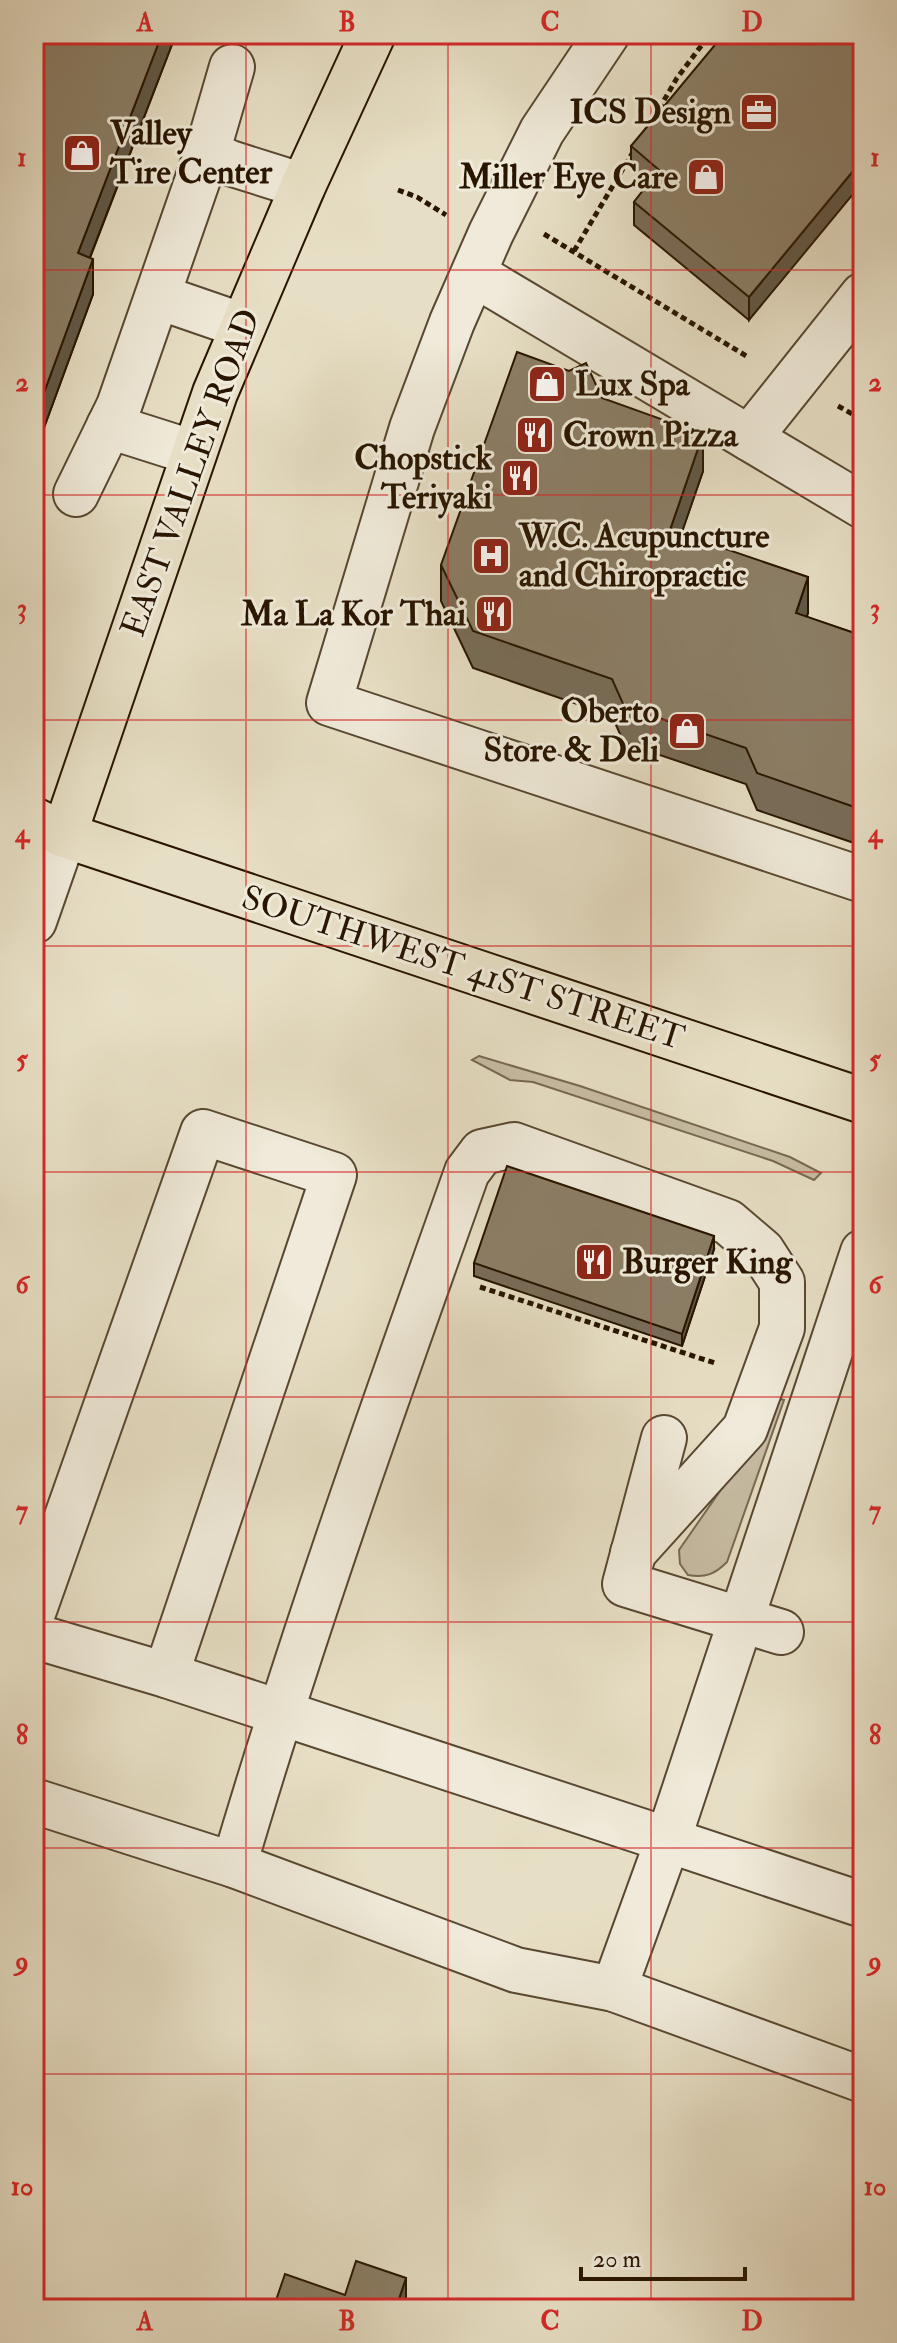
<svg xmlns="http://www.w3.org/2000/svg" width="897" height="2343" font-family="'IM FELL Double Pica',serif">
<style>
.green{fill:#c7bda4;stroke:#786952;stroke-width:2}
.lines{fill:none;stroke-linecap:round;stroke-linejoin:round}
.minor-casing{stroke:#584831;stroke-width:48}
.major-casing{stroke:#281500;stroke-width:48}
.highway-casing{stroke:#281500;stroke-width:48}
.path{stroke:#281500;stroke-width:5;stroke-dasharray:6 4;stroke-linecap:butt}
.minor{stroke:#efead9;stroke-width:44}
.major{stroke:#e7dfc5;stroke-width:44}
.highway{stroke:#e7dfc5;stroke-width:44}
.wall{fill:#786c58;stroke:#281500;stroke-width:2}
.shaded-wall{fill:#615847;stroke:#281500;stroke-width:2}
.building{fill:#8b7e66;stroke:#281500;stroke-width:2}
.grid{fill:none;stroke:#d62828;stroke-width:2;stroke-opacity:0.55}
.labels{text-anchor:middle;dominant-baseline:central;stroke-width:6;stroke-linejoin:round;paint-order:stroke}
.poi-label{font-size:34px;font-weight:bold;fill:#281500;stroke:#efead9;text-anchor:end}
.street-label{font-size:34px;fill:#281500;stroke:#efead9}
.neatline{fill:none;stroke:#d62828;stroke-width:3}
.grid-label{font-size:26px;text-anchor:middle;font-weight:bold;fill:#d62828}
</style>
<rect width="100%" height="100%" fill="#e7dfc5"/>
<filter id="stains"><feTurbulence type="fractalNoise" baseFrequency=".0025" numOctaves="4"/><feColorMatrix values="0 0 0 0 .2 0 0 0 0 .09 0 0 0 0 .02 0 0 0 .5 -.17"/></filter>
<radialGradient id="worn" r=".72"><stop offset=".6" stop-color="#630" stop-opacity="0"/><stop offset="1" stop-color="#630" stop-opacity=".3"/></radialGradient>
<!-- green -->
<g class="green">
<path d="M 479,1056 L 580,1086 L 790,1157 L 821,1173 L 814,1180 L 773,1161 L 533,1082 L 510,1080 L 472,1060 Z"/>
<path d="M 774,1397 L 784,1400 L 727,1562 C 715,1574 706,1578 688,1575 L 680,1564 L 679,1550 L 763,1429 Z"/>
</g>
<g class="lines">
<!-- minor casing -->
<g class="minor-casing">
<g id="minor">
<path d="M 607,34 L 542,131 L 491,233 L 452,322 L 412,428 L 329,703 L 863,880"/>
<path d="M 207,153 L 232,67"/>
<path d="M 474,274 L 863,506"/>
<path d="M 159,297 L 243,326"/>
<path d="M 109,426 L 194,453"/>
<path d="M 749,438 L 863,295"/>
<path d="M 76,494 L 119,406 L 207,153 L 230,163 L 303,186"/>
<path d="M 34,921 L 64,835"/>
<path d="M 863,1252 L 668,1840 L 863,1905"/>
<path d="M 664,1438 L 625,1584 L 781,1632"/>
<path d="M 34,1610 L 203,1132 L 334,1175 L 166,1675"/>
<path d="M 34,1636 L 166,1675 L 668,1840 L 614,1989"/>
<path d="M 34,1801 L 234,1865 L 516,1970 L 614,1989 L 863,2080"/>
<path d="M 234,1865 C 303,1631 385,1402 467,1172 L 482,1152 L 514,1145 L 728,1222 L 762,1251 L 782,1282 L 782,1328 L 745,1429 L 633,1553"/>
</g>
</g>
<!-- major casing -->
<g class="major-casing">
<path id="major" d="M 373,34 L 303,186 L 215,393 L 64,835 L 863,1101"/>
</g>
<!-- highway casing -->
<g class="highway-casing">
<path id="highway" d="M 34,820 L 64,835"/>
</g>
<!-- path -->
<g class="path">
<path d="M 649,126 L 677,78 L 710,34"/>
<path d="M 398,190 L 417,197 L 446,215"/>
<path d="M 544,234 L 748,357"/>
<path d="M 574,251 L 633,152"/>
<path d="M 838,406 L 863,420"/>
<path d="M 480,1287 L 715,1363"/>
</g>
<!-- minor -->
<use href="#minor" class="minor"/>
<!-- major -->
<use href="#major" class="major"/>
<!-- highway -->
<use href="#highway" class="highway"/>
</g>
<!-- wall -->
<g class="wall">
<path d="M 34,34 L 176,34 L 90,258 L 93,294 L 38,444 L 34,443 Z"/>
<path d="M 863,34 L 749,320 L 634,225 L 634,202 L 648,184 L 631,169 L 631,146 Z"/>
<path d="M 602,398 L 703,471 L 681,534 L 808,613 L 806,617 L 863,636 L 863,846 L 757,810 L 746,784 L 624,743 L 612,716 L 473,668 L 441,601 L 441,565 Z"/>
<path d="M 714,1249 L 682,1346 L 474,1276 L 474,1263 Z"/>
</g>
<!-- shaded-wall -->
<g class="shaded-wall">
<path d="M 162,34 L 176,34 L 78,288 L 78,253 Z"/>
<path d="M 863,159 L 863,182 L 749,320 L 749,297 Z"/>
<path d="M 93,259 L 93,294 L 38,444 L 38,409 Z"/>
<path d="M 703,434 L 703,471 L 670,567 L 670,530 Z"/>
<path d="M 808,577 L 808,613 L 796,649 L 796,613 Z"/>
<path d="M 714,1236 L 714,1249 L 682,1346 L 682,1334 Z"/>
<path d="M 406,2278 L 406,2309 L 397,2305 Z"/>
</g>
<!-- building -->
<g class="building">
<path d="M 34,34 L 162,34 L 78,253 L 93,259 L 38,409 L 34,407 Z"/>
<path d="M 724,34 L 863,34 L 863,159 L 749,297 L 634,202 L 659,170 L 631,146 Z"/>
<path d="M 517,352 L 569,371 L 586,363 L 602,398 L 703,434 L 670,530 L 808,577 L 796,613 L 863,636 L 863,810 L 757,773 L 746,748 L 624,706 L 612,679 L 473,631 L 441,565 Z"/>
<path d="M 507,1166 L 714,1236 L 682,1334 L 474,1263 Z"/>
<path d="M 356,2261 L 406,2278 L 397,2305 L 409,2309 L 273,2309 L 285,2274 L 345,2295 Z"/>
</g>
<!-- grid -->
<path class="grid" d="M 246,34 L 246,2309M 448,34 L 448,2309M 651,34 L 651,2309M 34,270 L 863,270M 34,495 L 863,495M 34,720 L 863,720M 34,946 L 863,946M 34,1172 L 863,1172M 34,1397 L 863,1397M 34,1622 L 863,1622M 34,1848 L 863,1848M 34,2074 L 863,2074"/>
<!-- icons -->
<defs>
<g id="office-square" transform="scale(2)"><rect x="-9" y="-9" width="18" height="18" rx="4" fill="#8f2418" stroke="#efead9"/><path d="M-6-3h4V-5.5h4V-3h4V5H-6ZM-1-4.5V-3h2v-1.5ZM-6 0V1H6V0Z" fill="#fff"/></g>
<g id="shop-square" transform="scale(2)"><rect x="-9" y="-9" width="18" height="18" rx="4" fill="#8f2418" stroke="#efead9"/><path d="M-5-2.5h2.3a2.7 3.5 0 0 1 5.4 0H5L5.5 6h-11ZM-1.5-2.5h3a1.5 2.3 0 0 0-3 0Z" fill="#fff"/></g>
<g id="restaurant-square" transform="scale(2)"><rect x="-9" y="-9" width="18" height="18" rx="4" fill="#8f2418" stroke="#efead9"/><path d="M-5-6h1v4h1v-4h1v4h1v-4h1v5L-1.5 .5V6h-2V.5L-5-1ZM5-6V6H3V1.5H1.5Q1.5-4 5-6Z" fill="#fff"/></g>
<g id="hospital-square" transform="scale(2)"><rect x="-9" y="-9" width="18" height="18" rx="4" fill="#8f2418" stroke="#efead9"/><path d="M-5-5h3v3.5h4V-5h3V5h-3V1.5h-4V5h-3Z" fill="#fff"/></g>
</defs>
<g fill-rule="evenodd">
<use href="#office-square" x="759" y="112"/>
<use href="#shop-square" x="82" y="153"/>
<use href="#shop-square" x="706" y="177"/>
<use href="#shop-square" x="547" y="384"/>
<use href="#restaurant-square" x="535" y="435"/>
<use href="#restaurant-square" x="520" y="478"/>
<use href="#hospital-square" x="491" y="556"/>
<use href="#restaurant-square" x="494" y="614"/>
<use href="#shop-square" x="687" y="731"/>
<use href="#restaurant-square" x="594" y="1262"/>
</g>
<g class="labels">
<!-- poi labels -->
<g class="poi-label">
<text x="731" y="112">ICS Design</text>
<text x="110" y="133" text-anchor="start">Valley<tspan x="110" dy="39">Tire Center</tspan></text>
<text x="678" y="177">Miller Eye Care</text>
<text x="575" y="384" text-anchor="start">Lux Spa</text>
<text x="563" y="435" text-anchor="start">Crown Pizza</text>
<text x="492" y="458">Chopstick<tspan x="492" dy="39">Teriyaki</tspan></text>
<text x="519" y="536" text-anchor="start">W.C. Acupuncture<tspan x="519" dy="39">and Chiropractic</tspan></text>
<text x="466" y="614">Ma La Kor Thai</text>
<text x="659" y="711">Oberto<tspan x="659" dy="39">Store &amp; Deli</tspan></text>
<text x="622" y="1262" text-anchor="start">Burger King</text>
</g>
<!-- street labels -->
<g class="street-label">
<text transform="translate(191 473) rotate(-70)">EAST VALLEY ROAD</text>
<text transform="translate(463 968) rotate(18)">SOUTHWEST 41ST STREET</text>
</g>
</g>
<!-- margin -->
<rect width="897" height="2343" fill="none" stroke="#e7dfc5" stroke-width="88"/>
<!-- scale -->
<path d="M581 2267v12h164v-12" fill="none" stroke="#281500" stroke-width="4"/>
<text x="593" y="2267" font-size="24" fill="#281500" stroke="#efead9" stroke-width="6" paint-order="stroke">20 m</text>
<rect x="44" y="44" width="809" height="2255" class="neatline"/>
<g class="grid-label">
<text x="145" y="31">A</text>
<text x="347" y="31">B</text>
<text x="550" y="31">C</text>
<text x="752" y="31">D</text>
<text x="22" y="166">1</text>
<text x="875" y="166">1</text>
<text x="22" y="391">2</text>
<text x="875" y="391">2</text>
<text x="22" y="617">3</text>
<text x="875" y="617">3</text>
<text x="22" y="842">4</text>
<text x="875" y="842">4</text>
<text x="22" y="1068">5</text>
<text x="875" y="1068">5</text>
<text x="22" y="1293">6</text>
<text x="875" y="1293">6</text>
<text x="22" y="1519">7</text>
<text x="875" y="1519">7</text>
<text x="22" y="1744">8</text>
<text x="875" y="1744">8</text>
<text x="22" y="1970">9</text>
<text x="875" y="1970">9</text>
<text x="22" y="2195">10</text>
<text x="875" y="2195">10</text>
<text x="145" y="2330">A</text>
<text x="347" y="2330">B</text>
<text x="550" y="2330">C</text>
<text x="752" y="2330">D</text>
</g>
<rect width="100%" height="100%" filter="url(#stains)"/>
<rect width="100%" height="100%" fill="url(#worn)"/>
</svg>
